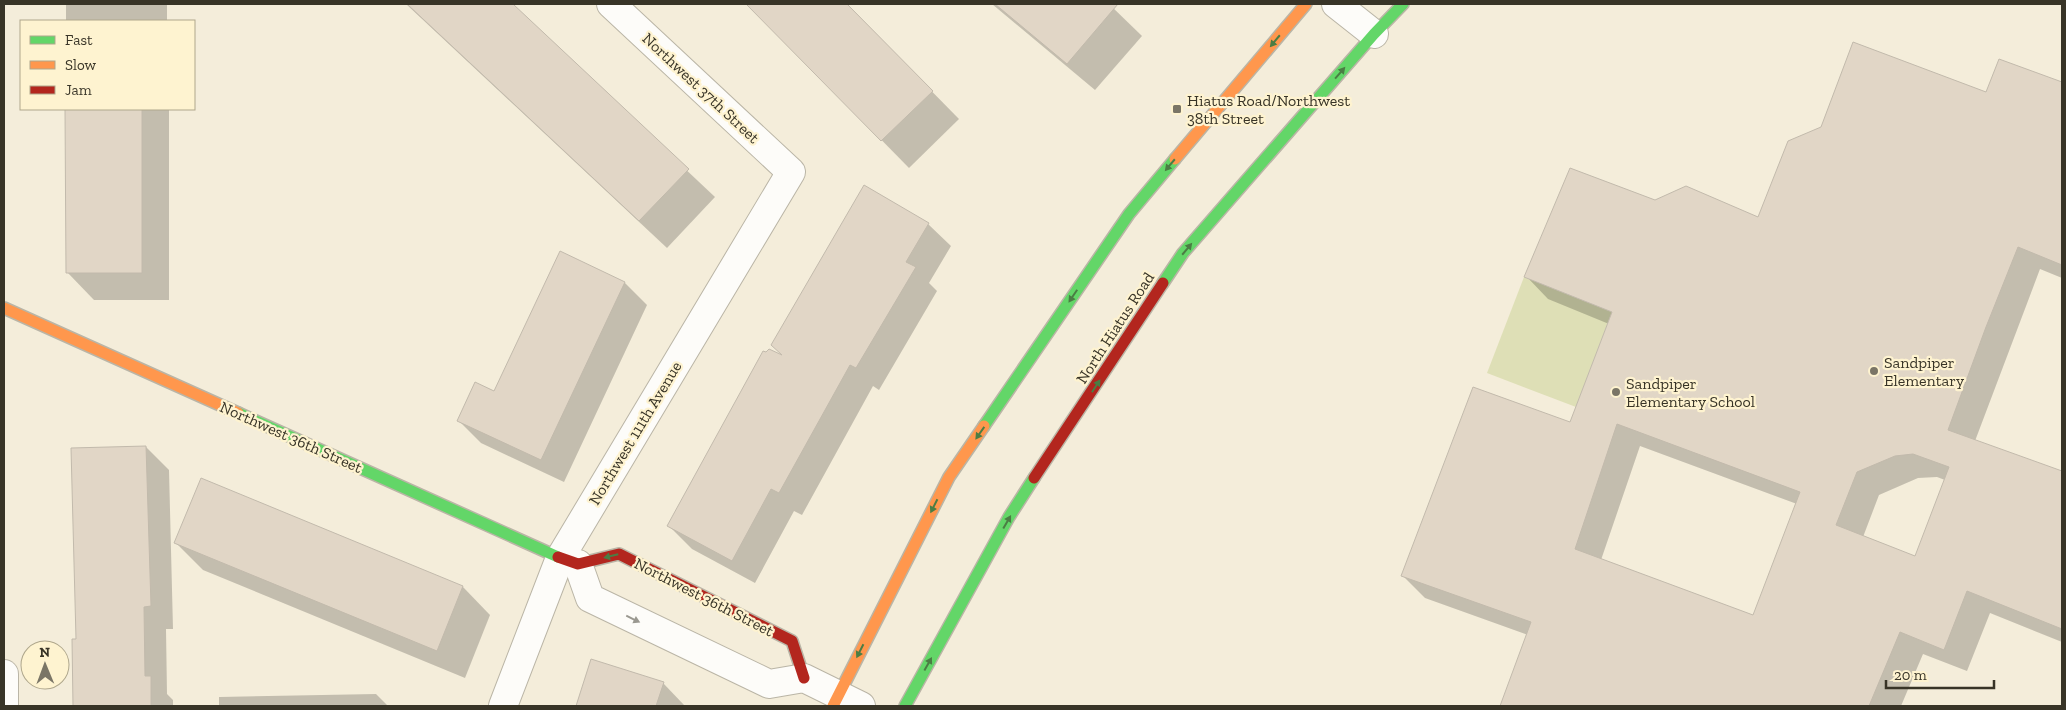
<svg xmlns="http://www.w3.org/2000/svg" width="2066" height="710" font-family="'Zilla Slab',serif">
<style>
.green{fill:#dedfb6}
.shadow{fill:#0003;fill-rule:evenodd}
.building{fill:#e1d6c6;stroke:#c2baac;fill-rule:evenodd}
.lines{fill:none;stroke-linecap:round;stroke-linejoin:round}
.street-casing{stroke:#bab5a6;stroke-width:30}
.fast-casing{stroke:#bab5a6;stroke-width:14}
.slow-casing{stroke:#bab5a6;stroke-width:14}
.jam-casing{stroke:#bab5a6;stroke-width:14}
.street{stroke:#fdfcf9;stroke-width:28}
.fast{stroke:#63d668;stroke-width:11}
.slow{stroke:#ff974d;stroke-width:11}
.jam{stroke:#b3261e;stroke-width:11}
.oneway{fill:#4b7d44}
.oneway2{fill:#9a9890}
.poi-dot{fill:#7a7566;stroke:#fef3d0;stroke-width:2}
.labels{text-anchor:middle;dominant-baseline:central;stroke-width:4.5;stroke-linejoin:round;paint-order:stroke}
.street-label{font-size:16px;fill:#383427;stroke:#fef3d0}
.poi-label{font-size:16px;fill:#383427;stroke:#fef3d0;text-anchor:start}
</style>
<rect width="100%" height="100%" fill="#f4edda"/>
<!-- green -->
<path class="green" d="M 1524,277 L 1612,312 L 1576,407 L 1487,373 Z"/>
<!-- shadow -->
<g class="shadow">
<rect x="66" y="4" width="101" height="17"/>
<path d="M 406,4 L 510,4 L 715,197 L 667,248 Z"/>
<path d="M 748,4 L 846,4 L 959,119 L 909,168 Z"/>
<path d="M 992,4 L 1109,4 L 1142,36 L 1095,90 Z"/>
<path d="M 2000,61 L 2062,83 L 2062,278 L 2040,269 L 1975,441 L 2062,472 L 2062,642 L 1990,613 L 1967,671 L 1923,654 L 1901,706 L 1501,706 L 1528,635 L 1425,598 L 1402,575 L 1571,423 L 1609,324 L 1548,299 L 1526,276 L 1656,202 L 1759,218 L 1987,94 ZM 1640,446 L 1797,504 L 1754,616 L 1601,560 ZM 1937,477 L 1945,480 L 1916,557 L 1863,537 L 1879,495 L 1918,478 Z"/>
<path d="M 67,109 L 169,109 L 169,300 L 94,300 L 67,272 Z"/>
<path d="M 928,224 L 951,246 L 929,283 L 937,291 L 879,390 L 873,386 L 802,515 L 794,511 L 755,583 L 692,549 L 669,526 L 786,358 Z"/>
<path d="M 561,253 L 625,283 L 647,305 L 564,482 L 481,443 L 458,420 L 494,392 Z"/>
<path d="M 146,447 L 169,470 L 173,629 L 166,629 L 167,694 L 173,700 L 173,706 L 75,706 L 73,640 L 77,640 Z"/>
<path d="M 176,543 L 463,587 L 490,615 L 465,678 L 203,570 Z"/>
<path d="M 591,661 L 663,683 L 685,706 L 577,706 Z"/>
<path d="M 376,694 L 388,706 L 219,706 L 219,697 Z"/>
</g>
<!-- building -->
<g class="building">
<path d="M 407,4 L 513,4 L 689,169 L 639,221 Z"/>
<path d="M 746,4 L 847,4 L 933,91 L 881,141 Z"/>
<path d="M 995,4 L 1118,4 L 1067,64 Z"/>
<path d="M 1853,42 L 1986,92 L 1999,59 L 2062,82 L 2062,265 L 2018,247 L 1986,327 L 1948,430 L 2062,471 L 2062,629 L 1967,591 L 1944,650 L 1900,632 L 1869,706 L 1500,706 L 1531,622 L 1401,576 L 1473,387 L 1570,422 L 1612,312 L 1524,277 L 1570,168 L 1655,200 L 1686,186 L 1758,217 L 1788,141 L 1821,127 ZM 1617,424 L 1800,492 L 1753,615 L 1575,549 ZM 1913,454 L 1949,467 L 1915,556 L 1836,525 L 1857,472 L 1895,456 Z"/>
<path d="M 65,109 L 142,109 L 142,273 L 66,273 Z"/>
<path d="M 864,185 L 929,223 L 906,262 L 916,267 L 856,368 L 850,365 L 779,493 L 771,489 L 732,561 L 667,526 L 763,351 L 766,352 L 769,349 L 782,355 L 771,345 Z"/>
<path d="M 560,251 L 625,282 L 541,460 L 457,421 L 475,382 L 494,391 Z"/>
<path d="M 146,446 L 151,606 L 144,607 L 145,676 L 151,676 L 151,706 L 73,706 L 72,639 L 76,639 L 71,448 Z"/>
<path d="M 201,478 L 463,586 L 437,651 L 174,543 Z"/>
<path d="M 591,659 L 664,682 L 656,706 L 576,706 Z"/>
</g>
<g class="lines">
<!-- street casing -->
<g class="street-casing">
<g id="street">
<path d="M 1336,4 L 1374,34"/>
<path d="M 578,564 L 590,598 L 769,684 L 804,678 L 861,706"/>
<path d="M 4,674 L 4,706"/>
<path d="M 503,706 L 560,558 L 791,172 L 611,4"/>
</g>
</g>
<!-- fast casing -->
<g class="fast-casing">
<g id="fast">
<path d="M 1163,283 L 1183,253 L 1374,34 L 1403,4"/>
<path d="M 238,413 L 558,557"/>
<path d="M 984,426 L 1129,214 L 1175,159"/>
<path d="M 905,706 L 1009,517 L 1034,478"/>
</g>
</g>
<!-- slow casing -->
<g class="slow-casing">
<g id="slow">
<path d="M 1175,159 L 1306,4"/>
<path d="M 4,308 L 238,413"/>
<path d="M 833,706 L 949,477 L 984,426"/>
</g>
</g>
<!-- jam casing -->
<g class="jam-casing">
<g id="jam">
<path d="M 1034,478 L 1163,283"/>
<path d="M 558,557 L 578,564 L 619,554 L 792,641 L 804,678"/>
</g>
</g>
<!-- street -->
<use href="#street" class="street"/>
<!-- fast -->
<use href="#fast" class="fast"/>
<!-- slow -->
<use href="#slow" class="slow"/>
<!-- jam -->
<use href="#jam" class="jam"/>
</g>
<!-- one-way arrows -->
<defs><path id="oneway-solid" d="M-6-.8H1V-3.2L6.5 0L1 3.2V.8H-6Z" transform="scale(1.25)"/></defs>
<g class="oneway">
<use href="#oneway-solid" transform="translate(1275 41) rotate(130)"/>
<use href="#oneway-solid" transform="translate(1340 73) rotate(-49)"/>
<use href="#oneway-solid" transform="translate(1170 165) rotate(130)"/>
<use href="#oneway-solid" transform="translate(1187 249) rotate(-50)"/>
<use href="#oneway-solid" transform="translate(1073 296) rotate(124)"/>
<use href="#oneway-solid" transform="translate(1096 386) rotate(-57)"/>
<use href="#oneway-solid" transform="translate(980 433) rotate(125)"/>
<use href="#oneway-solid" transform="translate(934 506) rotate(117)"/>
<use href="#oneway-solid" transform="translate(1007 522) rotate(-60)"/>
<use href="#oneway-solid" transform="translate(611 556) rotate(166)"/>
<use href="#oneway-solid" transform="translate(860 651) rotate(117)"/>
<use href="#oneway-solid" transform="translate(928 664) rotate(-61)"/>
</g>
<use class="oneway2" href="#oneway-solid" transform="translate(633 619) rotate(26)"/>
<!-- markers -->
<g class="poi-dot">
<rect x="1172" y="104" width="10" height="10" rx="2.5"/>
<circle cx="1874" cy="371" r="5"/>
<circle cx="1616" cy="392" r="5"/>
</g>
<g class="labels">
<!-- street labels -->
<g class="street-label">
<text transform="translate(701 88) rotate(43)">Northwest 37th Street</text>
<text transform="translate(1115 328) rotate(-57)">North Hiatus Road</text>
<text transform="translate(635 433) rotate(-59)">Northwest 111th Avenue</text>
<text transform="translate(291 437) rotate(24)">Northwest 36th Street</text>
<text transform="translate(704 597) rotate(27)">Northwest 36th Street</text>
</g>
<!-- poi labels -->
<g class="poi-label">
<text x="1187" y="100">Hiatus Road/Northwest<tspan x="1187" dy="18">38th Street</tspan></text>
<text x="1884" y="362">Sandpiper<tspan x="1884" dy="18">Elementary</tspan></text>
<text x="1626" y="383">Sandpiper<tspan x="1626" dy="18">Elementary School</tspan></text>
</g>
</g>
<!-- border -->
<rect width="2066" height="710" fill="none" stroke="#383427" stroke-width="10"/>
<!-- legend -->
<rect x="20" y="20" width="175" height="90" fill="#fef3d0" stroke="#afa78c"/>
<rect x="30" y="36" width="25" height="8" fill="#63d668" stroke="#afa78c"/>
<text x="65" y="45" font-size="15" fill="#383427">Fast</text>
<rect x="30" y="61" width="25" height="8" fill="#ff974d" stroke="#afa78c"/>
<text x="65" y="70" font-size="15" fill="#383427">Slow</text>
<rect x="30" y="86" width="25" height="8" fill="#b3261e" stroke="#afa78c"/>
<text x="65" y="95" font-size="15" fill="#383427">Jam</text>
<!-- north arrow -->
<g transform="translate(45 665) rotate(359)"><circle r="24" fill="#fef3d0" stroke="#afa78c"/>
<path d="M0-4L9 19L0 12L-9 19Z" fill="#7a7566"/>
<text y="-8" font-size="14" font-weight="bold" text-anchor="middle" fill="#383427">N</text>
</g>
<!-- scale -->
<path d="M1886 680v8h108v-8" fill="none" stroke="#383427" stroke-width="2.5"/>
<text x="1894" y="680" font-size="15" fill="#383427" stroke="#fef3d0" stroke-width="4" paint-order="stroke">20 m</text>
</svg>
